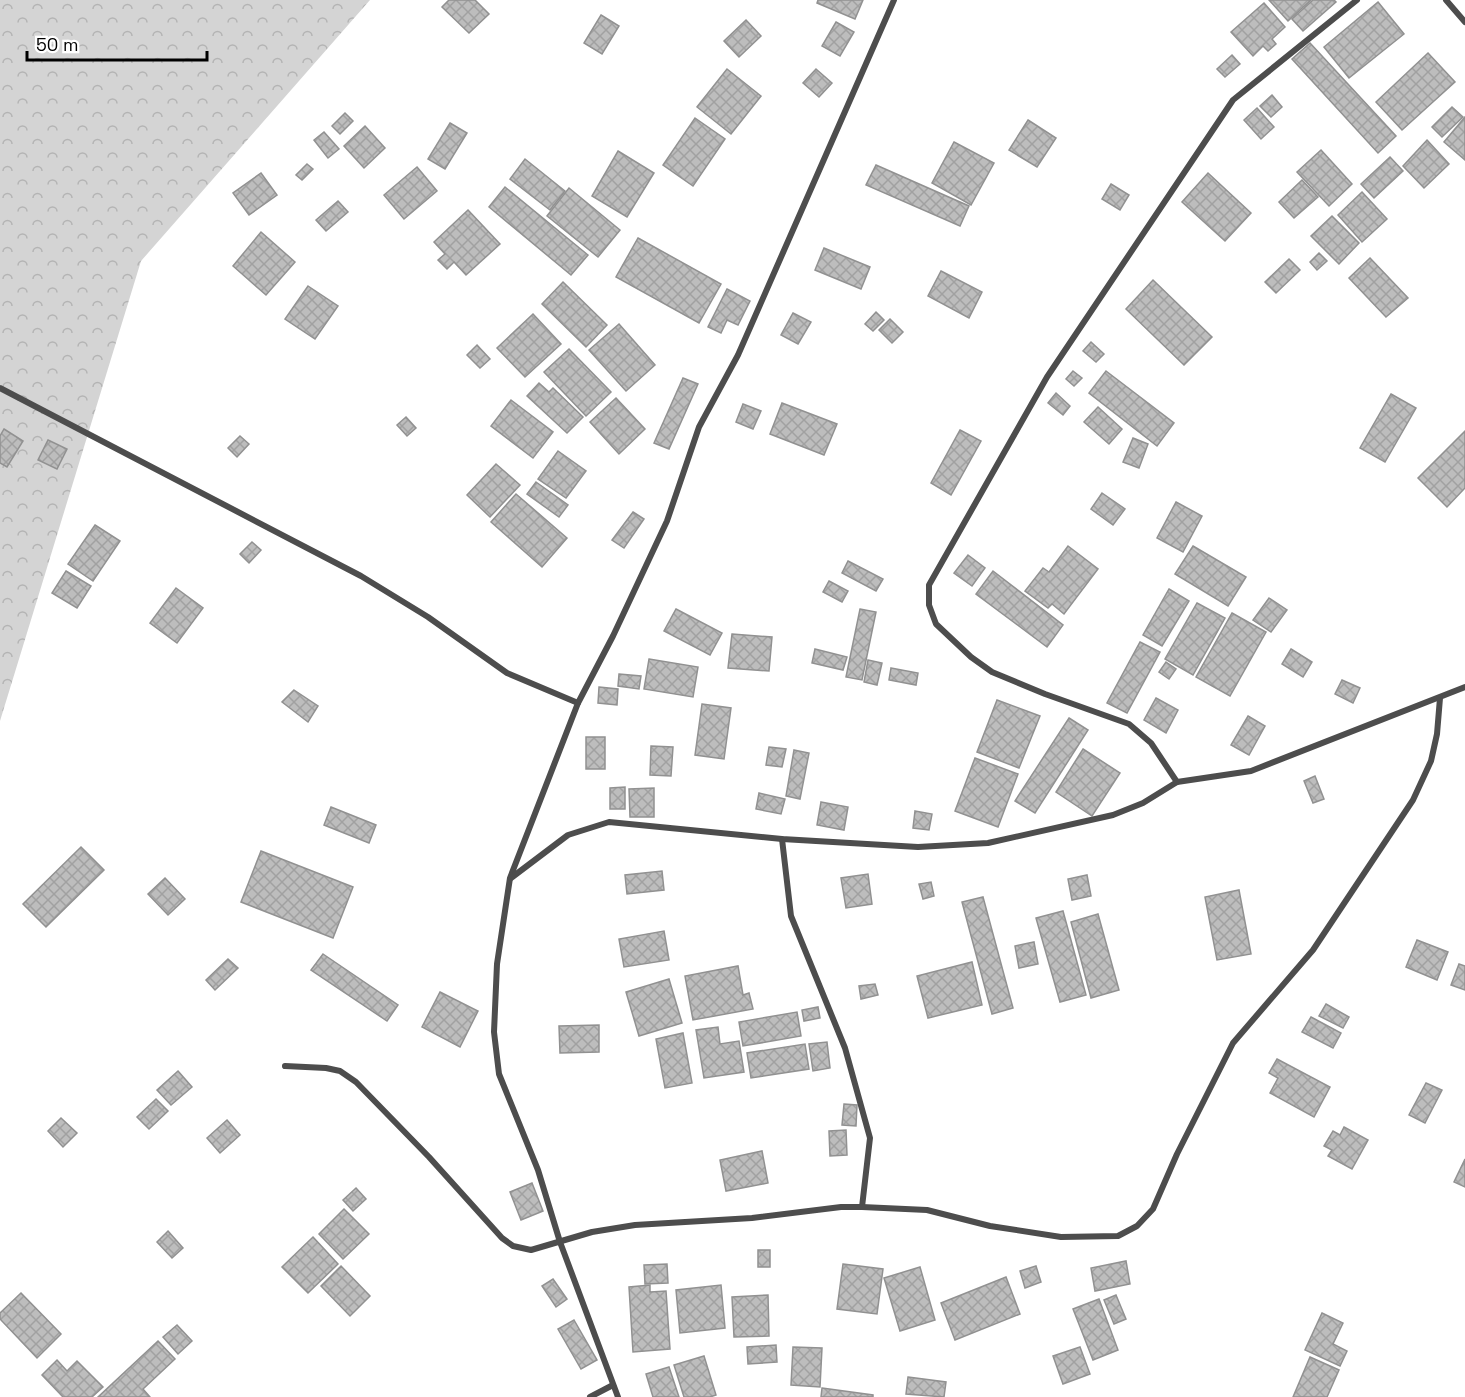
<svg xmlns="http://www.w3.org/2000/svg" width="1465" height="1397" font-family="'Space Grotesk',sans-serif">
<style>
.forest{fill:url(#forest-crowns)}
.building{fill:url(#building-cross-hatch);stroke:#919191;stroke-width:1.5}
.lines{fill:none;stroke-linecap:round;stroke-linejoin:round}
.minor{stroke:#4d4d4d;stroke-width:6}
</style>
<defs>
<pattern id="forest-crowns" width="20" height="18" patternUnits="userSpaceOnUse" patternTransform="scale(1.5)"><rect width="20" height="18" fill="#d4d4d4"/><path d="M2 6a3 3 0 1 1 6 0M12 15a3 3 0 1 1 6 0" fill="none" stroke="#b4b4b4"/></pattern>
<pattern id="building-cross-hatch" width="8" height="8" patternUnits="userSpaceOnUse" patternTransform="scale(1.5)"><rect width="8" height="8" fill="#bdbdbd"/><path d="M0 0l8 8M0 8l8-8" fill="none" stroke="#a1a1a1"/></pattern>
</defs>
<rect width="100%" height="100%" fill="#fff"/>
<!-- forest -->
<path class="forest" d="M 0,0 L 370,0 L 141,261 L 0,721 Z"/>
<!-- building -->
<g class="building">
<path d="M 449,0 L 475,0 L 489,14 L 469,33 L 442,7 Z"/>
<path d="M 818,0 L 863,0 L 855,19 L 817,3 Z"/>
<path d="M 1269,0 L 1311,0 L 1288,21 Z"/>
<path d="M 1313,0 L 1334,0 L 1336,2 L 1303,31 L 1292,19 Z"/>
<path d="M 1378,2 L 1404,34 L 1349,78 L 1324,47 Z"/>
<path d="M 1264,3 L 1285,27 L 1272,39 L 1276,44 L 1268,51 L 1263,46 L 1253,56 L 1231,32 Z"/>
<path d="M 601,15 L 619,26 L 602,54 L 584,43 Z"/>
<path d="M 746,20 L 761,36 L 739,57 L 724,41 Z"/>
<path d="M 836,22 L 854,32 L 840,56 L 822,46 Z"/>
<path d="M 1310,43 L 1396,136 L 1378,153 L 1292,59 Z"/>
<path d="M 1428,53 L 1455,82 L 1402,130 L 1376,102 Z"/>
<path d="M 1232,55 L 1240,64 L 1225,77 L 1217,69 Z"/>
<path d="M 727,69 L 761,96 L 731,134 L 697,107 Z"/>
<path d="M 816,69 L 832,83 L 819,97 L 803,83 Z"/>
<path d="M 1272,95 L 1282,107 L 1271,117 L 1260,106 Z"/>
<path d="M 1452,107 L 1463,117 L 1442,137 L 1432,127 Z"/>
<path d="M 1257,108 L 1274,127 L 1261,139 L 1244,120 Z"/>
<path d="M 345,113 L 353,121 L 340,134 L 332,126 Z"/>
<path d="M 1465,117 L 1465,160 L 1444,142 Z"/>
<path d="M 695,118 L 725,139 L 693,186 L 663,165 Z"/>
<path d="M 1028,120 L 1056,138 L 1037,167 L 1009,150 Z"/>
<path d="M 450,123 L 467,133 L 445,169 L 428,159 Z"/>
<path d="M 365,126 L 385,148 L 364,168 L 344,146 Z"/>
<path d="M 324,132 L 339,149 L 328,158 L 314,140 Z"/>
<path d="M 1427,140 L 1449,164 L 1424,188 L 1403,166 Z"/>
<path d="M 954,142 L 994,163 L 971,205 L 932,183 Z"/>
<path d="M 1321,150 L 1352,184 L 1329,206 L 1297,172 Z"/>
<path d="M 618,151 L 654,173 L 627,217 L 592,196 Z"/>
<path d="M 1390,157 L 1403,171 L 1374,198 L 1361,184 Z"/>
<path d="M 525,159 L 565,191 L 550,210 L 510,179 Z"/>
<path d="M 307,164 L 313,169 L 302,180 L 296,175 Z"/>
<path d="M 876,165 L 969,206 L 960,226 L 866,185 Z"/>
<path d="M 417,167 L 437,191 L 404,219 L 384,195 Z"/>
<path d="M 261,173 L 277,195 L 249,215 L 233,193 Z"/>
<path d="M 1208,173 L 1251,213 L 1225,241 L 1182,202 Z"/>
<path d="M 1302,180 L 1318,197 L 1294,218 L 1279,202 Z"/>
<path d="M 1111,184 L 1129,195 L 1120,210 L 1102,199 Z"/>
<path d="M 505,187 L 588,255 L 571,275 L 489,207 Z"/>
<path d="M 569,188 L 620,230 L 598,257 L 547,216 Z"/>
<path d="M 1362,192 L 1387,219 L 1362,242 L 1338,215 Z"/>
<path d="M 338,201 L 348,212 L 326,231 L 316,220 Z"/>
<path d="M 468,210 L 500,244 L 466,275 L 454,262 L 447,269 L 438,260 L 445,254 L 434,242 Z"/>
<path d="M 1332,216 L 1359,243 L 1339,264 L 1311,236 Z"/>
<path d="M 261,232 L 295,262 L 266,295 L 233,266 Z"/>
<path d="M 638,238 L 721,284 L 699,323 L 616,277 Z"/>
<path d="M 824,248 L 870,267 L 861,289 L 815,270 Z"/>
<path d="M 1319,253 L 1327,261 L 1317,270 L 1310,262 Z"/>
<path d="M 1370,258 L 1408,298 L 1386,317 L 1349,278 Z"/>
<path d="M 1289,259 L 1300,270 L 1276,293 L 1265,282 Z"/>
<path d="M 941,271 L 982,292 L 969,318 L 928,296 Z"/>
<path d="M 1153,280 L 1212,337 L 1184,365 L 1126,309 Z"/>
<path d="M 563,282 L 607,325 L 586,347 L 542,304 Z"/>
<path d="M 308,286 L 338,306 L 315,339 L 285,319 Z"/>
<path d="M 727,289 L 750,301 L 738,325 L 727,320 L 721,333 L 708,327 Z"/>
<path d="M 876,312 L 884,320 L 873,331 L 865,324 Z"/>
<path d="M 793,313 L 811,322 L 798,344 L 781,335 Z"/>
<path d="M 533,314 L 561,344 L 525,377 L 497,348 Z"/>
<path d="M 890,319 L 903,332 L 892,343 L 879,330 Z"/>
<path d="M 619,324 L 655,365 L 626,391 L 589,350 Z"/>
<path d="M 1091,342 L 1104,354 L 1096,362 L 1083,351 Z"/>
<path d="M 477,345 L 490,359 L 480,368 L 467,355 Z"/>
<path d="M 569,349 L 611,392 L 586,416 L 544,372 Z"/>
<path d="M 1073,371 L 1082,378 L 1074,386 L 1066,379 Z"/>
<path d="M 1106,371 L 1174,423 L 1157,446 L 1089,393 Z"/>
<path d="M 683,378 L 698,384 L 669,449 L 654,443 Z"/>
<path d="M 539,383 L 549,392 L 553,388 L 583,417 L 567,433 L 527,396 Z"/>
<path d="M 1056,393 L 1070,406 L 1063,415 L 1048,403 Z"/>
<path d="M 1391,394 L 1416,408 L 1385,462 L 1360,448 Z"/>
<path d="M 616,398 L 645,429 L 619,454 L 590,422 Z"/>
<path d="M 511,400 L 553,432 L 533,458 L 491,426 Z"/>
<path d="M 782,403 L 837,424 L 824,455 L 770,434 Z"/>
<path d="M 743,404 L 761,411 L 753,429 L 736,422 Z"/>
<path d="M 1098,407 L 1122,429 L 1109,444 L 1084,422 Z"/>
<path d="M 406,417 L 416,428 L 407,436 L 397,425 Z"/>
<path d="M 4,429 L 23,441 L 7,467 L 0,463 L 0,436 Z"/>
<path d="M 960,430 L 981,441 L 951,495 L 931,483 Z"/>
<path d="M 1465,431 L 1465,488 L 1447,507 L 1418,478 Z"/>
<path d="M 240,436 L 249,444 L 237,457 L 228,448 Z"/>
<path d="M 1133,438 L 1148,444 L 1139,468 L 1123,462 Z"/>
<path d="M 48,440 L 67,449 L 57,469 L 38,460 Z"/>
<path d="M 558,451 L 586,471 L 566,498 L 538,479 Z"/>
<path d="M 496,464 L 520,485 L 490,517 L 467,495 Z"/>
<path d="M 536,482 L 568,505 L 559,517 L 527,494 Z"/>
<path d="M 1102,493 L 1125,509 L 1113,525 L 1091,509 Z"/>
<path d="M 516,494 L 567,538 L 542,567 L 491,522 Z"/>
<path d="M 1176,502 L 1202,516 L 1183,552 L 1157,538 Z"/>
<path d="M 633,512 L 644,519 L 624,548 L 612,540 Z"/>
<path d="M 95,525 L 120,541 L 93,581 L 68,564 Z"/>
<path d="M 252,542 L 261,550 L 249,563 L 240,554 Z"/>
<path d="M 1068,546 L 1098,569 L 1064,614 L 1052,604 L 1048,608 L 1025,591 L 1043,568 L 1049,572 Z"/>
<path d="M 1193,546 L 1246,577 L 1228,606 L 1175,574 Z"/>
<path d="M 968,555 L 985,568 L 972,586 L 954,573 Z"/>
<path d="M 848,561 L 883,579 L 876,591 L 842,573 Z"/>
<path d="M 66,571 L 91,586 L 77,608 L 52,593 Z"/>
<path d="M 993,571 L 1063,625 L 1047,647 L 976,594 Z"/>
<path d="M 829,581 L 848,591 L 842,602 L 823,592 Z"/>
<path d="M 176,588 L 203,608 L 177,643 L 150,623 Z"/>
<path d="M 1169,589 L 1189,601 L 1162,646 L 1143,635 Z"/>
<path d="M 1269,598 L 1287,610 L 1271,632 L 1253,620 Z"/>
<path d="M 1197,603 L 1225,618 L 1193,675 L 1165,659 Z"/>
<path d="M 676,609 L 722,633 L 710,655 L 664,631 Z"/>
<path d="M 860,609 L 876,612 L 862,680 L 846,677 Z"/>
<path d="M 1232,613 L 1266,632 L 1230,696 L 1196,677 Z"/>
<path d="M 732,634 L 772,637 L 769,671 L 728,668 Z"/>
<path d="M 1140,642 L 1160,652 L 1127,713 L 1107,703 Z"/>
<path d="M 815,649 L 847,657 L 843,670 L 812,663 Z"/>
<path d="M 1291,649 L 1312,662 L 1303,677 L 1282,664 Z"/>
<path d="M 649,659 L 698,667 L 693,697 L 644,689 Z"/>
<path d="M 868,660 L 882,663 L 877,685 L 864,682 Z"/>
<path d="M 1166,662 L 1176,669 L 1169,679 L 1159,672 Z"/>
<path d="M 891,668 L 918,673 L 916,685 L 889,680 Z"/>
<path d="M 619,674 L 641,676 L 639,689 L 618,686 Z"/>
<path d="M 1342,680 L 1360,688 L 1353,703 L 1335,694 Z"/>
<path d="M 599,687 L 618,689 L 617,705 L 598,703 Z"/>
<path d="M 294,690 L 318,706 L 308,722 L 282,702 Z"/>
<path d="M 1156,698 L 1178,710 L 1166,733 L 1144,720 Z"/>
<path d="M 997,700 L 1040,716 L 1019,768 L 977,752 Z"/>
<path d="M 702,704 L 731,708 L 724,759 L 695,755 Z"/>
<path d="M 1248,716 L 1265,726 L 1249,755 L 1231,745 Z"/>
<path d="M 1069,718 L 1088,730 L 1035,813 L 1015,801 Z"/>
<rect x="586" y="737" width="19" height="32"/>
<path d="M 651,746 L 673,747 L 671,776 L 650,775 Z"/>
<path d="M 769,747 L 786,749 L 782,767 L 766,765 Z"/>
<path d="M 1083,749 L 1120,773 L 1092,816 L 1056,792 Z"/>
<path d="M 794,750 L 809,753 L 800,799 L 786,796 Z"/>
<path d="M 975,758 L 1018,774 L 998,827 L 955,811 Z"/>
<path d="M 1315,776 L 1324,799 L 1313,803 L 1304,781 Z"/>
<path d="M 625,787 L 625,809 L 610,809 L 610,788 Z"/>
<path d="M 654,788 L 654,817 L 630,817 L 629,789 Z"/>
<path d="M 759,793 L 785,799 L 781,814 L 756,809 Z"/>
<path d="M 821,802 L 848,807 L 844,830 L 817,825 Z"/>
<path d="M 331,807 L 376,825 L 369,843 L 324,825 Z"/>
<path d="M 915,811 L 932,814 L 929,830 L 913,828 Z"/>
<path d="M 81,847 L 104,870 L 46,927 L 23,904 Z"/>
<path d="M 261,851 L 353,887 L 333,938 L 241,902 Z"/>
<path d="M 662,871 L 664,890 L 627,894 L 625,875 Z"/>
<path d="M 868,874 L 872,904 L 846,908 L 841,878 Z"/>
<path d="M 1087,875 L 1091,896 L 1072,900 L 1068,879 Z"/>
<path d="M 165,878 L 185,899 L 168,915 L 148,894 Z"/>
<path d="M 931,882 L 934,896 L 923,899 L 919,884 Z"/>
<path d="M 1239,890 L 1251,954 L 1217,960 L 1205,897 Z"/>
<path d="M 983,897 L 1013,1008 L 992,1014 L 962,902 Z"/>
<path d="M 1063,911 L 1086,995 L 1060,1002 L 1036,918 Z"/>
<path d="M 1098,914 L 1119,990 L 1091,998 L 1071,922 Z"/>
<path d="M 664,931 L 669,960 L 624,967 L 619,939 Z"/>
<path d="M 1417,940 L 1448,952 L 1437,980 L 1406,967 Z"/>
<path d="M 1034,942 L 1038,964 L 1019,968 L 1015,946 Z"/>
<path d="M 323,954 L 398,1005 L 387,1021 L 311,970 Z"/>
<path d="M 228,959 L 238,968 L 215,990 L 206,980 Z"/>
<path d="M 972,962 L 982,1005 L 928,1018 L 917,976 Z"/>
<path d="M 1459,964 L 1465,966 L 1465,990 L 1451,985 Z"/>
<path d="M 738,966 L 743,995 L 749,993 L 753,1009 L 693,1020 L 685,976 Z"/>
<path d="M 669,979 L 682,1023 L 639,1036 L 626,992 Z"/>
<path d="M 875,984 L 878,995 L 861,999 L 859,986 Z"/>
<path d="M 440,992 L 478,1011 L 460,1047 L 422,1027 Z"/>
<path d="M 1326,1004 L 1349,1017 L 1343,1028 L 1319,1016 Z"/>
<path d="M 818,1007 L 820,1018 L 804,1021 L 802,1010 Z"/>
<path d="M 797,1012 L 801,1036 L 743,1046 L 739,1022 Z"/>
<path d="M 1311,1017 L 1341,1033 L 1333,1048 L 1302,1032 Z"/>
<path d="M 599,1025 L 599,1052 L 560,1053 L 559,1026 Z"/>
<path d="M 718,1027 L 720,1044 L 739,1041 L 744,1072 L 704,1078 L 696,1030 Z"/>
<path d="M 683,1033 L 692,1083 L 665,1088 L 656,1039 Z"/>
<path d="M 827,1042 L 830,1068 L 813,1071 L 809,1044 Z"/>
<path d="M 805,1044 L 809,1069 L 751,1078 L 747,1053 Z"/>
<path d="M 1277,1059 L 1330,1087 L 1314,1117 L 1270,1093 L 1278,1078 L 1269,1073 Z"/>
<path d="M 178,1071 L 192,1087 L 171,1105 L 157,1090 Z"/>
<path d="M 1426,1083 L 1442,1090 L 1425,1123 L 1409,1115 Z"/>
<path d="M 156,1099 L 168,1111 L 149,1129 L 137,1117 Z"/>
<path d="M 844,1104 L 857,1105 L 856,1126 L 842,1125 Z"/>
<path d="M 61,1118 L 77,1133 L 63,1147 L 48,1131 Z"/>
<path d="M 227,1120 L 240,1135 L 220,1153 L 207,1138 Z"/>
<path d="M 1344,1127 L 1368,1140 L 1352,1169 L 1328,1156 L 1332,1150 L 1324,1146 L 1333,1131 L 1340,1135 Z"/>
<path d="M 846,1130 L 847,1155 L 830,1156 L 829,1131 Z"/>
<path d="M 762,1151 L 768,1183 L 726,1191 L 720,1160 Z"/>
<path d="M 1465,1159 L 1465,1187 L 1454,1182 Z"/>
<path d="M 532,1183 L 543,1211 L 521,1220 L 510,1192 Z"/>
<path d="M 356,1188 L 366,1199 L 353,1211 L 343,1200 Z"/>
<path d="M 344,1209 L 369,1234 L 343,1259 L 319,1234 Z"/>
<path d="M 168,1231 L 183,1248 L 172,1258 L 157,1242 Z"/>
<path d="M 313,1237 L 338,1264 L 308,1293 L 282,1267 Z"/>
<rect x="758" y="1250" width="12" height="17"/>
<path d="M 1126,1261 L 1130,1284 L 1095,1291 L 1091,1268 Z"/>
<path d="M 667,1264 L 668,1283 L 645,1284 L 644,1265 Z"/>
<path d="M 843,1264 L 883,1269 L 877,1314 L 837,1309 Z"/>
<path d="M 341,1266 L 370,1296 L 350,1316 L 321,1286 Z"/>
<path d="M 1036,1266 L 1041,1282 L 1025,1288 L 1020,1271 Z"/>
<path d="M 920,1267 L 935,1320 L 900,1331 L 884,1278 Z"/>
<path d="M 1006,1277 L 1020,1314 L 955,1340 L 941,1303 Z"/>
<path d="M 553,1279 L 567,1299 L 556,1307 L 542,1286 Z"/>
<path d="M 650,1285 L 650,1292 L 666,1291 L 670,1349 L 633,1352 L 629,1287 Z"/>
<path d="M 721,1285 L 725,1328 L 680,1333 L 676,1290 Z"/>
<path d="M 21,1293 L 61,1334 L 37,1358 L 0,1319 L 0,1313 Z"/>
<path d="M 768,1295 L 769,1336 L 734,1337 L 732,1297 Z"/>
<path d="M 1116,1295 L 1126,1319 L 1114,1324 L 1104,1300 Z"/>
<path d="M 1099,1299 L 1118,1350 L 1093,1360 L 1073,1309 Z"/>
<path d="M 1322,1313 L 1343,1323 L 1333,1344 L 1347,1351 L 1340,1366 L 1305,1350 Z"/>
<path d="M 574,1320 L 597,1360 L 581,1369 L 558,1329 Z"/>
<path d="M 177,1325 L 192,1341 L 178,1354 L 163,1337 Z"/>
<path d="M 158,1341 L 175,1359 L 143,1389 L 150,1397 L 98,1397 Z"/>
<path d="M 776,1345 L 777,1362 L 748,1364 L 747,1347 Z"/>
<path d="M 793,1347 L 822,1348 L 820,1387 L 791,1385 Z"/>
<path d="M 1080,1347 L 1090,1374 L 1063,1384 L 1053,1356 Z"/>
<path d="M 704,1356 L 716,1395 L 710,1397 L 684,1397 L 674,1365 Z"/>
<path d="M 1310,1357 L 1339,1370 L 1327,1397 L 1293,1397 Z"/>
<path d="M 57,1360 L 67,1371 L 77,1361 L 103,1387 L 92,1397 L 63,1397 L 42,1375 Z"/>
<path d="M 669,1367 L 679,1397 L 653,1397 L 646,1374 Z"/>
<path d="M 908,1377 L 946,1382 L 944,1397 L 906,1394 Z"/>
<path d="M 822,1388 L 873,1395 L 873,1397 L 821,1397 Z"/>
</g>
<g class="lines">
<!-- minor -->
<g class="minor">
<path d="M 1446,0 L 1465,22"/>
<path d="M 0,388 L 361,576 L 428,617 L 507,673 L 578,703 L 510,878 L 497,964 L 494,1032 L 499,1074 L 538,1170 L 560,1242 L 618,1397"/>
<path d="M 578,703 L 613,636 L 667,521 L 699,427 L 738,355 L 894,0"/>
<path d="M 1177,782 L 1151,743 L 1129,724 L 1045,694 L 992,672 L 971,657 L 936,624 L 929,605 L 929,585 L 1047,377 L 1233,100 L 1357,0"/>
<path d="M 782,839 L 791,916 L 845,1048 L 870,1138 L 862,1207"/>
<path d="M 511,878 L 568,835 L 609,822 L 782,839 L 918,847 L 988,843 L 1113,815 L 1143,803 L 1177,782 L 1251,771 L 1465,687"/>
<path d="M 285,1066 L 326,1068 L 340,1071 L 356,1082 L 429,1157 L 502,1238 L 513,1246 L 531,1250 L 592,1232 L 635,1225 L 752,1218 L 841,1207 L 862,1207 L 927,1210 L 990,1226 L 1061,1237 L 1118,1236 L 1137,1226 L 1153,1209 L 1177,1154 L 1233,1043 L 1313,950 L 1413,800 L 1431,761 L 1437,734 L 1440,698"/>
<path d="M 590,1397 L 613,1385"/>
</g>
</g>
<!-- scale -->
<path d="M27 51v9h180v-9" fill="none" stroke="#000000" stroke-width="3"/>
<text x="36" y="51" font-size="18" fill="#000000" stroke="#ffffff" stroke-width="4.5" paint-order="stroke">50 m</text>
</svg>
